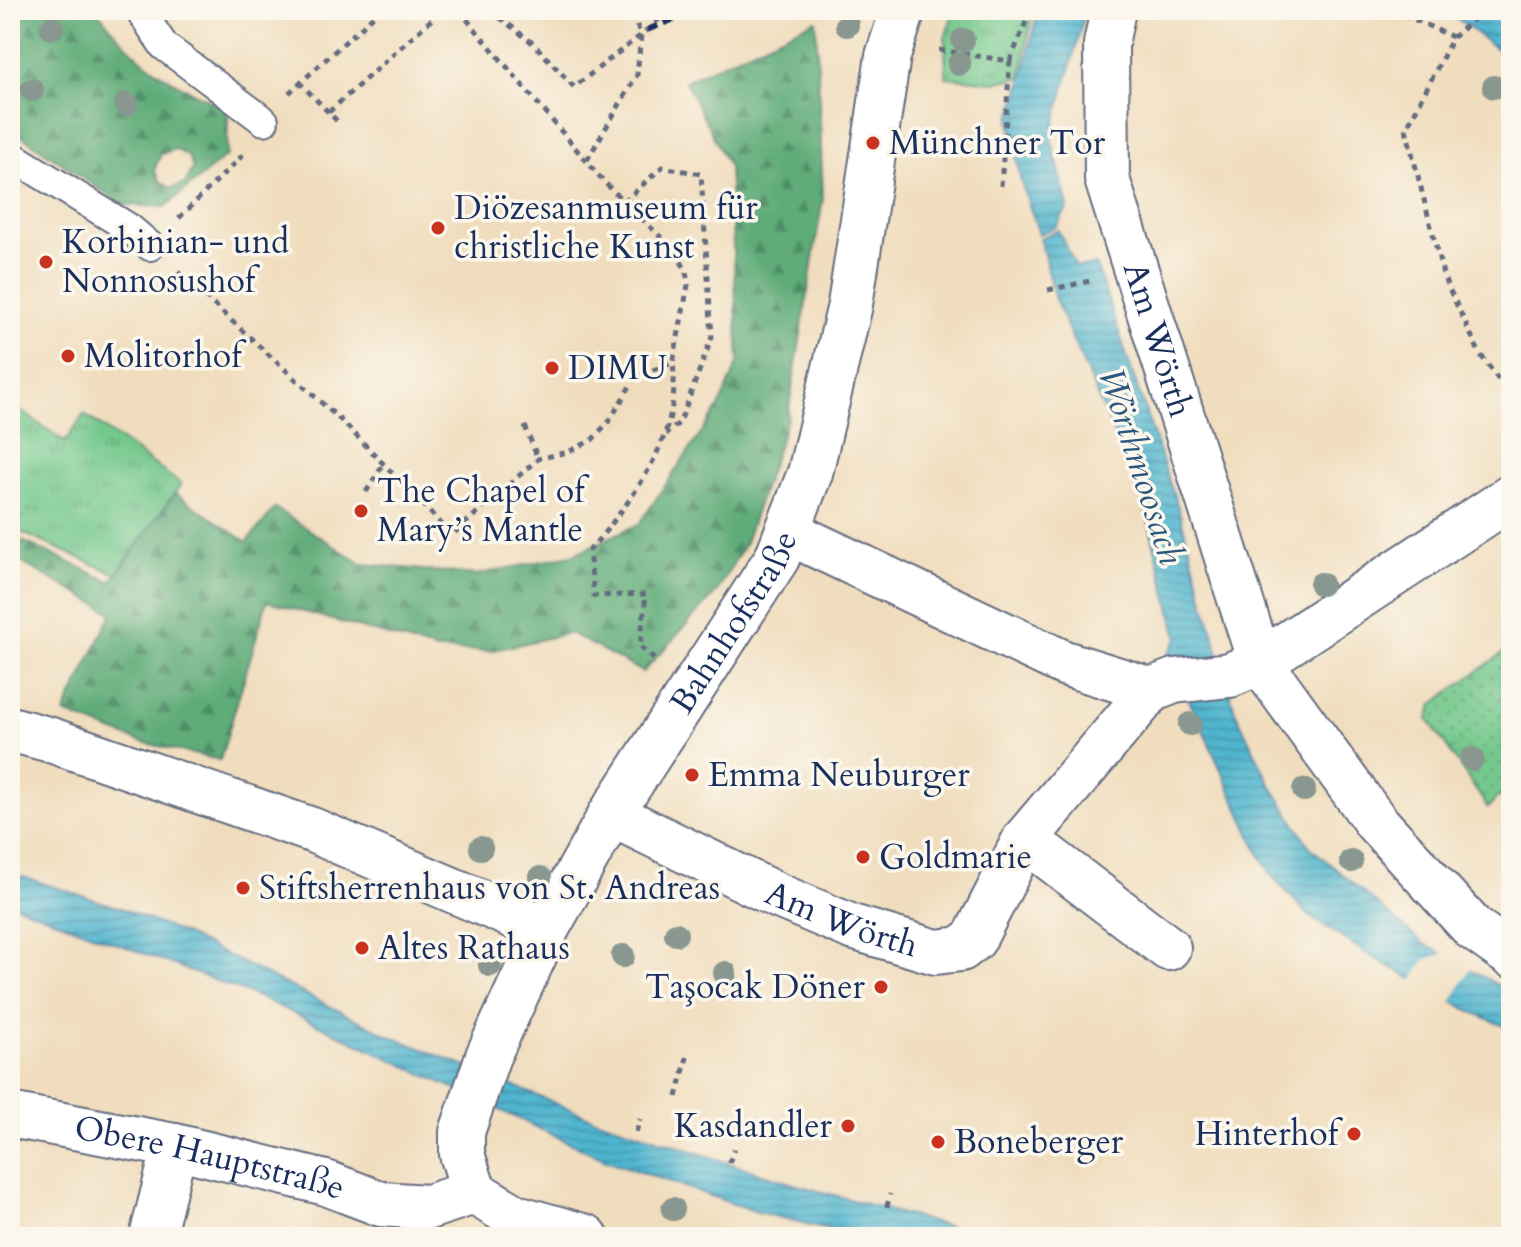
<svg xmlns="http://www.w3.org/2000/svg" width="1521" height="1247" font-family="Cardo,serif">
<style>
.grass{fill:url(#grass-dots);stroke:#477c75;stroke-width:2}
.forest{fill:url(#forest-firs);stroke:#3c6e6b;stroke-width:2;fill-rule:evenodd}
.park{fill:url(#park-tufts);stroke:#477c75;stroke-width:2}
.water{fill:url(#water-rules);stroke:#367296;stroke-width:2}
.pier{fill:#f0ddbd}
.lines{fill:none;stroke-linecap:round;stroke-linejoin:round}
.lane-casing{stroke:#666c7f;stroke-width:32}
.street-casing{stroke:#666c7f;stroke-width:48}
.path{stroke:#666c7f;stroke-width:5;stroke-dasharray:6 6;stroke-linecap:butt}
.lane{stroke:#fff;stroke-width:28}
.street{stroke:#fff;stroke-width:44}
.rail{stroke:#1b2f5e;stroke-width:6;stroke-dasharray:12 6;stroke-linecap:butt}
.tree{fill:#899790}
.poi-dot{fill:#c8321e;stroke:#fbf7ec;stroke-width:3}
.labels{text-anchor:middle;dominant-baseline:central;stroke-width:7;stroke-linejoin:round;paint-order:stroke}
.poi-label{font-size:34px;fill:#1b2f5e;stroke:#fbf7ec;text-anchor:start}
.street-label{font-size:34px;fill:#1b2f5e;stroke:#fbf7ec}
.water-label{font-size:36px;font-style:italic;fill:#2b5780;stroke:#fbf7ec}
</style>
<defs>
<pattern id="grass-dots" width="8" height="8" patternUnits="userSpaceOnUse" patternTransform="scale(2)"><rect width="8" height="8" fill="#73c88c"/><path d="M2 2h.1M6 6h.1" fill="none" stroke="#5ea376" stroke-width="1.8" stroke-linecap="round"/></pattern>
<pattern id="forest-firs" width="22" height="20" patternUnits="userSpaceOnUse" patternTransform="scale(2)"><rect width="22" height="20" fill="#5eac78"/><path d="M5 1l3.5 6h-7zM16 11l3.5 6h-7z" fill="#4d8c66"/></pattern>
<pattern id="park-tufts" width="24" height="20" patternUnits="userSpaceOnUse" patternTransform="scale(2)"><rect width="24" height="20" fill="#73c88c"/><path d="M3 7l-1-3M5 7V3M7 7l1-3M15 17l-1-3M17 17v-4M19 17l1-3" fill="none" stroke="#5ea376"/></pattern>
<pattern id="water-rules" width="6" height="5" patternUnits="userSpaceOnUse" patternTransform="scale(2)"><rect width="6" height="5" fill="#50b5cf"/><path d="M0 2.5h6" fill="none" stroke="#4294ab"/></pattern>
</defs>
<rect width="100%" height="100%" fill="#fbf7ec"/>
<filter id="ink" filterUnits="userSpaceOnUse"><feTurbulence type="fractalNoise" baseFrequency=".0125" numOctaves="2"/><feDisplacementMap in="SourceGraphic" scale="16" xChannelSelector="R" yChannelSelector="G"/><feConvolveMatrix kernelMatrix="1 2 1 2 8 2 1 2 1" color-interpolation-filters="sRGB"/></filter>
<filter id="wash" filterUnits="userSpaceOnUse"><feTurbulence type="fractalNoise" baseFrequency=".006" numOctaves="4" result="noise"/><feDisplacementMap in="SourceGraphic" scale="32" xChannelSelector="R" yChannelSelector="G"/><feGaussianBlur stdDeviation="1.8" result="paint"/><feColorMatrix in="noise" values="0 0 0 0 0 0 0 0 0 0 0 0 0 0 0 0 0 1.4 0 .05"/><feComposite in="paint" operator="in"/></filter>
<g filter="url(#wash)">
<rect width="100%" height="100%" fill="#f0ddbd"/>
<!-- grass -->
<path class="grass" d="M 1511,647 L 1511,804 L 1498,796 L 1488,808 L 1428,719 L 1433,704 Z"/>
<!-- forest -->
<g class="forest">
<path d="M 10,10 L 97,10 C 137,64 168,82 228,109 L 227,155 L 165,207 L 123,205 L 10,128 ZM 175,149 L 188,156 L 193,168 L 185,184 L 171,188 L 160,181 L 154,170 L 161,154 Z"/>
<path d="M 816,20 L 823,198 L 787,420 L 744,545 L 716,593 L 643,672 L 570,633 L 490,651 L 437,650 L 267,601 L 220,760 L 141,742 L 64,713 L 112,613 L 10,556 L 10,535 L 111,582 L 175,493 L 247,542 L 275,508 L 362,564 L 476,575 L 572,555 L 639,524 L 719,407 L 739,361 L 729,167 L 685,81 Z"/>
</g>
<!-- park -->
<g class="park">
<path d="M 954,10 L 1033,10 L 1021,78 L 993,82 L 946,77 L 945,38 Z"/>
<path d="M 10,403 L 65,442 L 84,414 L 181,484 L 116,574 L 11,528 L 22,517 L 10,508 Z"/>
</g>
<!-- water -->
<g class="water">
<path d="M 1038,10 L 1086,10 L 1051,137 L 1068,207 L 1056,227 L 1039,234 L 1021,182 L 1010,120 L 1023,78 Z"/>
<path d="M 1446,10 L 1511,10 L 1511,60 Z"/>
<path d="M 1058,230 L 1076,267 L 1096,265 L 1178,507 L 1235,711 L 1270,784 L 1310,847 L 1424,944 L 1511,992 L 1511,1029 L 1470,1011 L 1372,957 L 1309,916 L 1272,876 L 1259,853 L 1168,654 L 1178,638 L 1143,501 L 1055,299 L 1040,238 Z"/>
<path d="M 10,873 L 118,907 L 186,935 L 388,1035 L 592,1118 L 790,1183 L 987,1237 L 862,1237 L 757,1212 L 606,1160 L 261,998 L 10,903 Z"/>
</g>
<!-- pier -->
<path class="pier" d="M 1446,953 L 1471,967 L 1450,1004 L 1411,983 L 1425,960 Z"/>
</g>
<g filter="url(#ink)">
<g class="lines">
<!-- lane casing -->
<g class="lane-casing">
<g id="lane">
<path d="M 140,10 L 164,46 L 264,121"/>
<path d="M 10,155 L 129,228 L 150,246"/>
</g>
</g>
<!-- street casing -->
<g class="street-casing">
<g id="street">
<path id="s1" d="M 1113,10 L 1106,44 L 1107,179 L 1260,662 L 1376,822 L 1473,928 L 1511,955"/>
<path d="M 788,532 L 1064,663 L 1151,690"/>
<path d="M 10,729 L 51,740 L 312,830 L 546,930"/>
<path id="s2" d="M 611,814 L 774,894 L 852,927 L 936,952 L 961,949 L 974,939 L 1025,839 L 1151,690 L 1174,681 L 1230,675 L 1260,662 L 1511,497"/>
<path d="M 1025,839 L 1168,948"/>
<path id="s3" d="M 10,1115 L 175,1146 L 326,1183 L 381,1204 L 428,1207 L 474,1192"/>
<path id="s4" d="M 474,1192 L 462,1154 L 462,1132 L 488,1056 L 546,930 L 611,814 L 777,558 L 810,473 L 850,305 L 888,56 L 903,10"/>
<path d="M 474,1192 L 516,1217 L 586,1237"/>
<path d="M 152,1237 L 175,1146"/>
</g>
</g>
<!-- path -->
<g class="path">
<path d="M 490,10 L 534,44 L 574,87 L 641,35 L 630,10"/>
<path d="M 1393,10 L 1453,37"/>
<path d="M 1484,10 L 1453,37 L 1406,129 L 1444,278 L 1480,354 L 1511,397"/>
<path d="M 654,22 L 683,10"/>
<path d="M 939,50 L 1010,61 L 1031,10"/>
<path d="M 299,82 L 338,122"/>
<path d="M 289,93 L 380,10"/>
<path d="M 329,112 L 442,10"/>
<path d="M 587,160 L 637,75 L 641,35 L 647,30"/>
<path d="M 1001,186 L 1010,61"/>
<path d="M 624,202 L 662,167 L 701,174 L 712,337 L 680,422 L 666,434"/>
<path d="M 179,218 L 243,155"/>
<path d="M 178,272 L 346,425 L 452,535 L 538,459 L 568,452 L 592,440 L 610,420 L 636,376 L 673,363 L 688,285 L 686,270 L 674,250 L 604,182 L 459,10"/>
<path d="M 1048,290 L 1090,281"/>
<path d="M 525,426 L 538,459"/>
<path d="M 366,492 L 384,463"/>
<path d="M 654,659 L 640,647 L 646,594 L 594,596 L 589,551 C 634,498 682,436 673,363"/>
<path d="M 677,1097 L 687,1057"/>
<path d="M 636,1132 L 640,1119"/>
<path d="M 729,1163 L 734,1149"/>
<path d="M 887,1207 L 890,1194"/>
</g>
<!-- lane -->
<use href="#lane" class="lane"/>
<!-- street -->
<use href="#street" class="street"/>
<!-- rail -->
<path class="rail" d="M 647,30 L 697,10"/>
</g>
<!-- trees -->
<g class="tree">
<circle cx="847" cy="25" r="12"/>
<circle cx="52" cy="28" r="12"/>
<circle cx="963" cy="40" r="12"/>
<circle cx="959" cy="64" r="12"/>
<circle cx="1494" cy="87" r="12"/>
<circle cx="32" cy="90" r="12"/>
<circle cx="126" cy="104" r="12"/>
<circle cx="1321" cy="584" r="12"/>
<circle cx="1190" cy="724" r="12"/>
<circle cx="1472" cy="759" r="12"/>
<circle cx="1304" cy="790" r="12"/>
<circle cx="481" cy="848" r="12"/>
<circle cx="1351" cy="861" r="12"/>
<circle cx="540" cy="878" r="12"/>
<circle cx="676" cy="934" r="12"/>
<circle cx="623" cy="956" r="12"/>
<circle cx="490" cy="965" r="12"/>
<circle cx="725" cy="973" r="12"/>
<circle cx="673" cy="1209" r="12"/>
</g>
</g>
<!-- markers -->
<g class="poi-dot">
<circle cx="873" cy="143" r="8"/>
<circle cx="438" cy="228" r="8"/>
<circle cx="46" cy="262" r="8"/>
<circle cx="68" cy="356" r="8"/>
<circle cx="552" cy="368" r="8"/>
<circle cx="361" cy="511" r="8"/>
<circle cx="692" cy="775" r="8"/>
<circle cx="863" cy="857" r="8"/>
<circle cx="243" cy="888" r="8"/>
<circle cx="362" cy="948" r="8"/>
<circle cx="881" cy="987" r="8"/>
<circle cx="848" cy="1126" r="8"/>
<circle cx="1354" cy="1134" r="8"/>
<circle cx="938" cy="1142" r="8"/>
</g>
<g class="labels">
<!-- poi labels -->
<g class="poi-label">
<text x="889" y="143">Münchner Tor</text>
<text x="454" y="208">Diözesanmuseum für<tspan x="454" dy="39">christliche Kunst</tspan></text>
<text x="62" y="242">Korbinian- und<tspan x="62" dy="39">Nonnosushof</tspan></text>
<text x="84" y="356">Molitorhof</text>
<text x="568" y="368">DIMU</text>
<text x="377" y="491">The Chapel of<tspan x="377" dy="39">Mary’s Mantle</tspan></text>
<text x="708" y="775">Emma Neuburger</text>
<text x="879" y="857">Goldmarie</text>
<text x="259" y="888">Stiftsherrenhaus von St. Andreas</text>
<text x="378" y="948">Altes Rathaus</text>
<text x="865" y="987" text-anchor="end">Taşocak Döner</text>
<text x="832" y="1126" text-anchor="end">Kasdandler</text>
<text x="1338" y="1134" text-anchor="end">Hinterhof</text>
<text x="954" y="1142">Boneberger</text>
</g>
<!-- street labels -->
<g class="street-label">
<text stroke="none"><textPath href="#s1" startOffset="338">Am Wörth</textPath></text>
<text stroke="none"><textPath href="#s4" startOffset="642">Bahnhofstraße</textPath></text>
<text stroke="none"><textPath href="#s2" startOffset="254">Am Wörth</textPath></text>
<text stroke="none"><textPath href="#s3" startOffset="204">Obere Hauptstraße</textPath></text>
</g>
<!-- water labels -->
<g class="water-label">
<text transform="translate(1141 466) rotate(72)">Wörthmoosach</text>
</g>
</g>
<!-- margin -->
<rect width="1521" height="1247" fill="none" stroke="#fbf7ec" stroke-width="40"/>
</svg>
